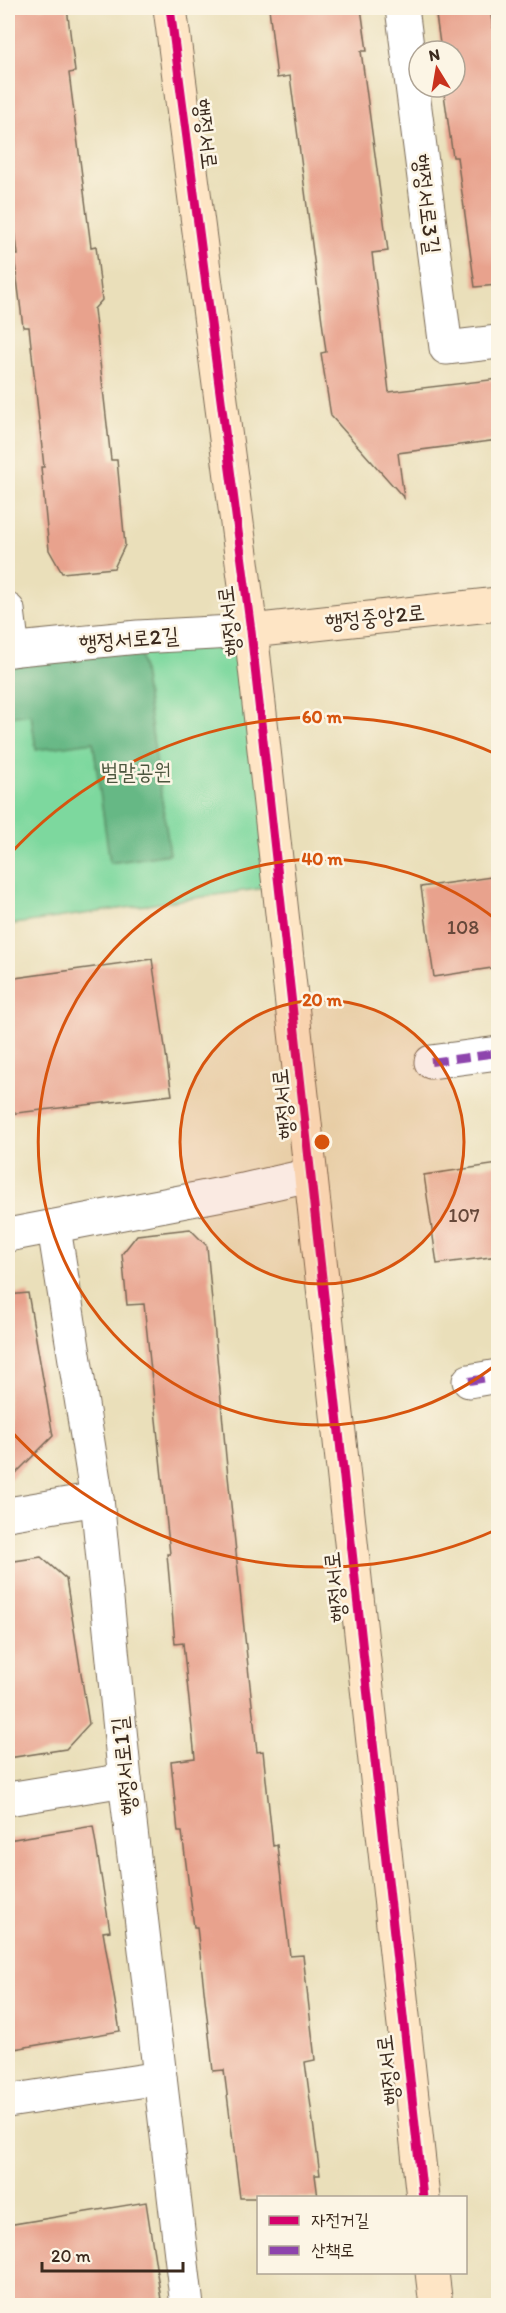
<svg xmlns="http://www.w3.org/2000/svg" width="506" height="2313" font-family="Itim,'Poor Story',sans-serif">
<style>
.green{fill:#7dd89e;stroke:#5c815e;stroke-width:1.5}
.forest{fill:#66b885;stroke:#507152;stroke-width:1.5}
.building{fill:#e8a28d}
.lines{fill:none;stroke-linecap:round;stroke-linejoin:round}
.street-casing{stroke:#786955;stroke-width:35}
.secondary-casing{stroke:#786955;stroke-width:35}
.street{stroke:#fff;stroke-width:33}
.secondary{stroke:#fee5c5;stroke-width:33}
.quiet{stroke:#8e44ad;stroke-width:8;stroke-dasharray:15 8;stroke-linecap:butt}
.cycleway-casing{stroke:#fcf5e5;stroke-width:13}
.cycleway{stroke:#d6006c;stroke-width:9}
.ring{fill:none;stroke:#d7540e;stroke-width:3}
.labels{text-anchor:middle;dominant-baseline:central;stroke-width:5;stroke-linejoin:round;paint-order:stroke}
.number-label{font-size:20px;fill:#66483a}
.street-label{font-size:22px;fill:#3b2a1e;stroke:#fcf5e5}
.park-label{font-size:22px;fill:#4c563e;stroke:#fcf5e5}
.centre{fill:#d7540e;stroke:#fcf5e5;stroke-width:3}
.ring-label{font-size:18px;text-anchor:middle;font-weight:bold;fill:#d7540e;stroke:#fcf5e5;stroke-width:5;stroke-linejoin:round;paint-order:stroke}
</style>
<rect width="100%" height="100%" fill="#fcf5e5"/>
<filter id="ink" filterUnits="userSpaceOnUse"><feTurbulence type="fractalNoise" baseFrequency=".0167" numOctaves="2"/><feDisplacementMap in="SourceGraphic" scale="12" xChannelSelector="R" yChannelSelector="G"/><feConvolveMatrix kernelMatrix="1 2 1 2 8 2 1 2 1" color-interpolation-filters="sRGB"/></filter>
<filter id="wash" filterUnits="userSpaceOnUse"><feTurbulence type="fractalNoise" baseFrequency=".008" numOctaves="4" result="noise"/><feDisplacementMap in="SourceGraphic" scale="24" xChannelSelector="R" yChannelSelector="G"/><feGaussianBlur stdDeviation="1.35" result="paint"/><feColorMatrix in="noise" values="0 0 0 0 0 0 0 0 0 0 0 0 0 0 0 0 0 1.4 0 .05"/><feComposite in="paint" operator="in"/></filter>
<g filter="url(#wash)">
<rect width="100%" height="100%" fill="#eadfba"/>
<!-- green -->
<path class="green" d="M 251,631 L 278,886 L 8,925 L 8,650 Z"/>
<!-- forest -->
<path class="forest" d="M 138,637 L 170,854 L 110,863 L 93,742 L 36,750 L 31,714 L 8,717 L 8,650 Z"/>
<g id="blocks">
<!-- building -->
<g class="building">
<path d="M 8,8 L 67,8 L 75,72 L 69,73 L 91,247 L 96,246 L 102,300 L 94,309 L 111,460 L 117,460 L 125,545 L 114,568 L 62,573 L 49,550 L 41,467 L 44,467 L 29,327 L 23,327 L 14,255 L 18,255 L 8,171 Z"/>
<path d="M 269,8 L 361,8 L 367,51 L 361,51 L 388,251 L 372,253 L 389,392 L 498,379 L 498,440 L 398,453 L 404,498 L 331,416 L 321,353 L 326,352 L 290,76 L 277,78 Z"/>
<path d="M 435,8 L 490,8 L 498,66 L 498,285 L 475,287 L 457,157 L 453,157 L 443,87 L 455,87 L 455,51 L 441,51 Z"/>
<path d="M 498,876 L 498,967 L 434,977 L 421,887 Z"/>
<path d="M 152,959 L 172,1095 L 8,1114 L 8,979 Z"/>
<path d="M 498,1164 L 498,1256 L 437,1264 L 424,1175 Z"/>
<path d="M 190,1229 L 207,1246 L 226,1457 L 257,1752 L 263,1751 L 273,1846 L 277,1845 L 290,1956 L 303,1955 L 315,2060 L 305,2062 L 320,2175 L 315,2175 L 318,2198 L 240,2198 L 224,2070 L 213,2071 L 197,1927 L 194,1927 L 182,1832 L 178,1832 L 171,1761 L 195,1758 L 183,1643 L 175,1644 L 167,1554 L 170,1554 L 144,1304 L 127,1305 L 122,1254 L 137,1235 Z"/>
<path d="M 28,1293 L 53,1436 L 8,1481 L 8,1295 Z"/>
<path d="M 41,1557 L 66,1579 L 89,1724 L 66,1749 L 8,1758 L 8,1562 Z"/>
<path d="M 93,1826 L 110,1931 L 103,1932 L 120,2031 L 8,2050 L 8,1840 Z"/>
<path d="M 146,2202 L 162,2306 L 8,2306 L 8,2225 Z"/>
</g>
</g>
</g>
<g filter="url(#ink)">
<use href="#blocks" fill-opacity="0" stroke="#786955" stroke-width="1.5"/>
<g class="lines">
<!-- street casing -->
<g class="street-casing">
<g id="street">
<path d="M 402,8 L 446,348 L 498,342"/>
<path d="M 8,610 L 13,650"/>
<path d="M 8,650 L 138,637 L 251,631"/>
<path d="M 431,1062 L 498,1053"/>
<path d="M 54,1228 L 97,1499 L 125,1780 L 187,2306"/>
<path d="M 8,1235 L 243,1190 L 310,1175"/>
<path d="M 469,1381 L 498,1376"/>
<path d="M 8,1514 L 97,1499"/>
<path d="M 8,1799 L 125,1780"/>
<path d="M 8,2101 L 160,2078"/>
</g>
</g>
<!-- secondary casing -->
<g class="secondary-casing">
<g id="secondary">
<path d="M 170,8 L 251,631 L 423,2198"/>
<path d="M 251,631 L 498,604"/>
<path d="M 432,2272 L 436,2306"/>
</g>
</g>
<!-- street -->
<use href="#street" class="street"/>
<!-- secondary -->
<use href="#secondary" class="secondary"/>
<!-- quiet -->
<g class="quiet">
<path d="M 431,1062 L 498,1053"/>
<path d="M 469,1381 L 498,1376"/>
</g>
<!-- cycleway casing -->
<g class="cycleway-casing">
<path id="cycleway" d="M 170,8 L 251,631 L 423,2198"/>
</g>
<!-- cycleway -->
<use href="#cycleway" class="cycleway"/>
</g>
</g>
<!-- distance rings -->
<circle cx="322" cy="1142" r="142" fill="#d7540e" fill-opacity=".12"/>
<g class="ring">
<circle cx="322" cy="1142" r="142"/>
<path d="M498 1363A283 283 0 1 1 498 921"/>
<path d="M498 1529A425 425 0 0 1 9 1429M9 855A425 425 0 0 1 498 755"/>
</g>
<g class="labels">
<!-- number labels -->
<g class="number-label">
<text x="463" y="927">108</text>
<text x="464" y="1215">107</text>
</g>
<!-- street labels -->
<g class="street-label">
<text transform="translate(206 134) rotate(83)">행정서로</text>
<text transform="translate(427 204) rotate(83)">행정서로3길</text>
<text transform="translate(375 617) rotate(-6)">행정중앙2로</text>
<text transform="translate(229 621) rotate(-97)">행정서로</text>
<text transform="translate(129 639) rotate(-5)">행정서로2길</text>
<text transform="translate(283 1104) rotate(-96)">행정서로</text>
<text transform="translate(335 1587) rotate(-96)">행정서로</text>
<text transform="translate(124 1766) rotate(-96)">행정서로1길</text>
<text transform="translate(388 2070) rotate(-97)">행정서로</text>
</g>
<!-- park labels -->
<g class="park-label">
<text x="136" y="771">벌말공원</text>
</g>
</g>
<circle cx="322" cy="1142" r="9" class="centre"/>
<g class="ring-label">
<text x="322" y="723">60 m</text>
<text x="322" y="865">40 m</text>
<text x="322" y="1006">20 m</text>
</g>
<!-- margin -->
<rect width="506" height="2313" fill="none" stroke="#fcf5e5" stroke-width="30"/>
<!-- legend -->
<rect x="257" y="2196" width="210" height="78" fill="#fcf5e5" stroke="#afa495" stroke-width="1.5"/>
<rect x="269" y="2216" width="30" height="9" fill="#d6006c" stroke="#afa495" stroke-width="1.5"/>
<text x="311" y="2226" font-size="18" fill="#3b2a1e">자전거길</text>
<rect x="269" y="2246" width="30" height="9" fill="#8e44ad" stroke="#afa495" stroke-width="1.5"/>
<text x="311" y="2256" font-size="18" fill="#3b2a1e">산책로</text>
<!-- north arrow -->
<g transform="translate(437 69) rotate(349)"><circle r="28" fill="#fcf5e5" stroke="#afa495" stroke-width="1.5"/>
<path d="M0-4.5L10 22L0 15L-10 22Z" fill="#c8321e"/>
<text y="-9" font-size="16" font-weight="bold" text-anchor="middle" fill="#3b2a1e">N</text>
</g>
<!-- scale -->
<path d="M42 2262v9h141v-9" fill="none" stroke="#3b2a1e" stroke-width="3"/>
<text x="51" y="2262" font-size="18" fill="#3b2a1e" stroke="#fcf5e5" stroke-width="4.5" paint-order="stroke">20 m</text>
</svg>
